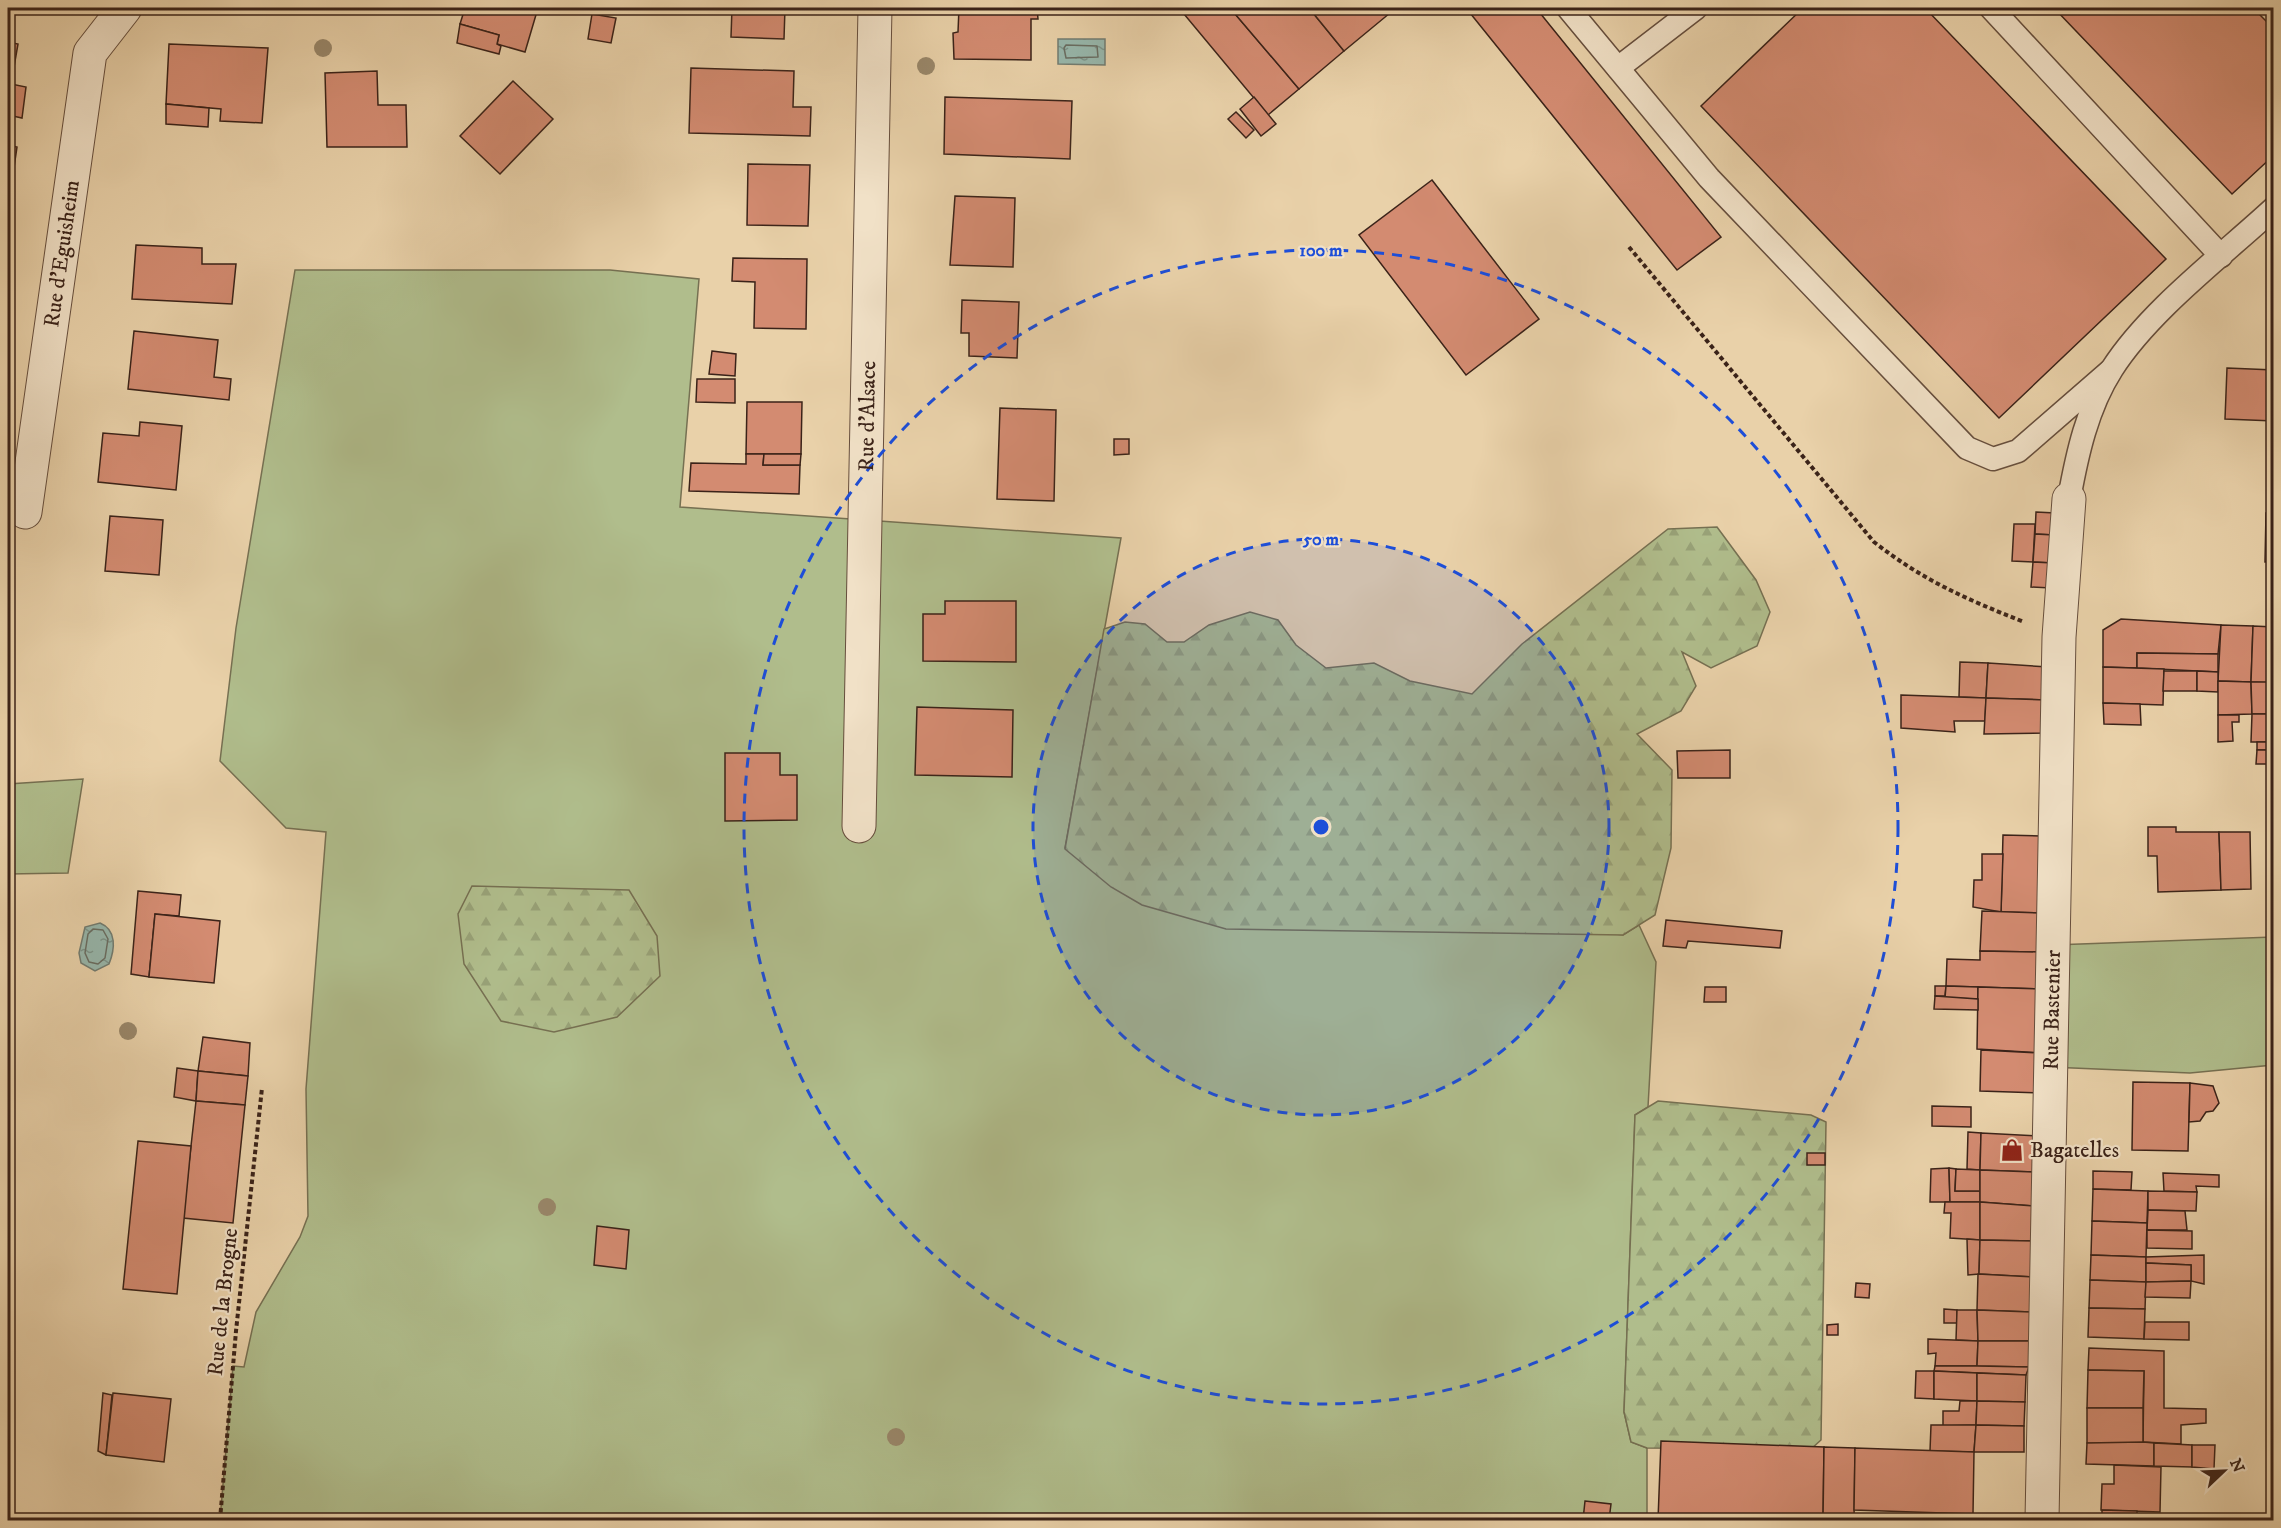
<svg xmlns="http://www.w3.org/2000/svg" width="2281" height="1528" font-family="'IM FELL DW Pica',serif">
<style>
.green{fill:#b0bd8c;stroke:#767052;stroke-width:1.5}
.forest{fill:url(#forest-firs);stroke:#767052;stroke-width:1.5}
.water{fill:url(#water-ripples);stroke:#727c71;stroke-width:1.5}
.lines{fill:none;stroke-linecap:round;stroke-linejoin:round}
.shore{stroke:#696d62;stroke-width:1.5}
.building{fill:#d38b71;stroke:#3b2319;stroke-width:1.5}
.lane-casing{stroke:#664e3d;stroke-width:25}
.street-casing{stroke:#664e3d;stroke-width:35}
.path{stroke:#3b2319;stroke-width:4;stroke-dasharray:4.5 3;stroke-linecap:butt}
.lane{stroke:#f1e1c7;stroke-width:22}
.street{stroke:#f1e1c7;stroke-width:33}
.tree{fill:#99876a}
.ring{fill:none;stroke:#1d4ed8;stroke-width:3;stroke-dasharray:10 8}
.labels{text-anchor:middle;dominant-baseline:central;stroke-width:4.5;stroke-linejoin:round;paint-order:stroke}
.street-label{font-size:22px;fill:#3b2319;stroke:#f1e1c7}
.poi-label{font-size:22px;fill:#3b2319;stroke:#f1e1c7;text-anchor:start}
.centre{fill:#1d4ed8;stroke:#f1e1c7;stroke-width:3}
.ring-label{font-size:18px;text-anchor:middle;font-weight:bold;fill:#1d4ed8;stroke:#f1e1c7;stroke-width:4.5;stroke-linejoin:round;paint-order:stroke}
</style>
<defs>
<pattern id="forest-firs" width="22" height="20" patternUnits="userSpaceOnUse" patternTransform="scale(1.5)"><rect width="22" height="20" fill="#b0bd8c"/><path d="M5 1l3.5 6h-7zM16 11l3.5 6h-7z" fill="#98a278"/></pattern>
<pattern id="water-ripples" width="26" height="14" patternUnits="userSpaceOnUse" patternTransform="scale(1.5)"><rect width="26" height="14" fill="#97b7ac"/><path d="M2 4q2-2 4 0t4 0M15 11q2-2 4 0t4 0" fill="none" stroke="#7c948b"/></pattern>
</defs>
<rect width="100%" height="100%" fill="#e9d1a9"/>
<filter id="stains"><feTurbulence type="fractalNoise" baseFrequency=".00333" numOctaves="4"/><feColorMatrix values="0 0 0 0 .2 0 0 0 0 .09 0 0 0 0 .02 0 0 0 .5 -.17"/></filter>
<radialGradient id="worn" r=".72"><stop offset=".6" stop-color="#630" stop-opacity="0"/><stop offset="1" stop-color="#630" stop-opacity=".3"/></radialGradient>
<!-- green -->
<g class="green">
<path d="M 295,270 L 610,270 L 699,279 L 680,507 L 1121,538 L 1065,848 L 1089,867 L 1623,935 L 1639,925 L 1656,962 L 1648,1107 L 1635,1115 L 1624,1412 L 1631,1442 L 1647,1448 L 1647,1520 L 220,1520 L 233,1366 L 244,1367 L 256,1312 L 300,1237 L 308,1216 L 306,1089 L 326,832 L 286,828 L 220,761 L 236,628 Z"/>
<path d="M 83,779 L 68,873 L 8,874 L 8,784 Z"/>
<path d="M 2273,937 L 2273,1065 L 2190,1073 L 2050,1067 L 2053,945 Z"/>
</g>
<!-- forest -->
<g class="forest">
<path d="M 1717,527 L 1756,580 L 1770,612 L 1757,646 L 1711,668 L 1682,652 L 1696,686 L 1681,711 L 1637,734 L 1672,770 L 1671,848 L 1655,915 L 1623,935 L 1226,929 L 1142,905 L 1111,887 L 1065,849 L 1104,629 L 1125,622 L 1145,624 L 1167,642 L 1184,642 L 1209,625 L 1250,612 L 1278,620 L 1296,645 L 1326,668 L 1374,663 L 1410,681 L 1472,694 L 1522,644 L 1668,529 Z"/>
<path d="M 472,886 L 629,890 L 657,936 L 660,976 L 617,1017 L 554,1032 L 501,1021 L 464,964 L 458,914 Z"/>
<path d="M 1658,1101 L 1811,1115 L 1826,1122 L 1821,1440 L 1811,1449 L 1647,1448 L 1631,1442 L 1624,1412 L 1635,1115 Z"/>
</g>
<!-- water -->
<g class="water">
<path d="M 1058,39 L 1105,39 L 1105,65 L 1058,64 Z"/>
<path d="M 100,923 C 117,930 115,949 109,964 L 95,971 L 81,963 L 79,953 L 85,927 Z"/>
</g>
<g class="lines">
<!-- shore -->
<g class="shore">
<path d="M 1066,45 L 1097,46 L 1098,57 L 1066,58 L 1064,48 Z"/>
<path d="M 93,929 L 103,930 L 108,939 L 105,958 L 98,964 L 89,962 L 85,953 L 88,934 Z"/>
</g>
</g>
<!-- building -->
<g class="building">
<path d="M 8,8 L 40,8 L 40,14 Z"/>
<path d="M 465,8 L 538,8 L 525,52 L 497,44 L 499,35 L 460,24 Z"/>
<path d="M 732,8 L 785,8 L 784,39 L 731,37 Z"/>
<path d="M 959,8 L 1037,8 L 1038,19 L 1031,19 L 1031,60 L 954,59 L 953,33 L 958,32 Z"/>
<path d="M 1179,8 L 1230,8 L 1299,89 L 1268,115 Z"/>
<path d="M 1230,8 L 1309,8 L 1344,51 L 1299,89 Z"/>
<path d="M 1309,8 L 1386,8 L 1390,13 L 1344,51 Z"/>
<path d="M 1466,8 L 1536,8 L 1721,237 L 1677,270 Z"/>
<path d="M 1803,8 L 1925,8 L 2166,259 L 1999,418 L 1701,106 Z"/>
<path d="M 2054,8 L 2253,8 L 2274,29 L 2274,155 L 2232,194 Z"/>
<path d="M 592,14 L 616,18 L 611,43 L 588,39 Z"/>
<path d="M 460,24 L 499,35 L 497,44 L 501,46 L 499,54 L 457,43 Z"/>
<path d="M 8,42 L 18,44 L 11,84 L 26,87 L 22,118 L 8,115 Z"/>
<path d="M 169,44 L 268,48 L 262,123 L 220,121 L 221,109 L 166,104 Z"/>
<path d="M 691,68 L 794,71 L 793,107 L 811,107 L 810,136 L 689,133 Z"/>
<path d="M 377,71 L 378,105 L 406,105 L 407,147 L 327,147 L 325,73 Z"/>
<path d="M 513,81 L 553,119 L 500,174 L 460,136 Z"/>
<path d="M 945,97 L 1072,101 L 1070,159 L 944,154 Z"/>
<path d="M 1254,97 L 1276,124 L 1261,136 L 1240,109 Z"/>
<path d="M 166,104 L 209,108 L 208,127 L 166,124 Z"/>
<path d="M 1236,112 L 1254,130 L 1246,138 L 1228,119 Z"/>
<path d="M 8,145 L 17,147 L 8,208 Z"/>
<path d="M 748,164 L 810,165 L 808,226 L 747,225 Z"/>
<path d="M 1432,180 L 1539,319 L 1466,375 L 1359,235 Z"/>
<path d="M 955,196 L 1015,198 L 1013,267 L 950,265 Z"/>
<path d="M 136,245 L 202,248 L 202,264 L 236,264 L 232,304 L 132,299 Z"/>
<path d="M 733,258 L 807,259 L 806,329 L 754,328 L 755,282 L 732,281 Z"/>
<path d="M 962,300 L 1019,302 L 1017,358 L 969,356 L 969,333 L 961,333 Z"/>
<path d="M 134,331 L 218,340 L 214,377 L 231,379 L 229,400 L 128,389 Z"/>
<path d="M 712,351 L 736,354 L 735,376 L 709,374 Z"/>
<path d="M 2227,368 L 2274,370 L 2274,421 L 2225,419 Z"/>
<path d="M 697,379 L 735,379 L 735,403 L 696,402 Z"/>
<path d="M 747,402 L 802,402 L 801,454 L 746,454 Z"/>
<path d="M 1000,408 L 1056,410 L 1054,501 L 997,499 Z"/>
<path d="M 140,422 L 182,426 L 176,490 L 98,482 L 103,433 L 139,436 Z"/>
<path d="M 1114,439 L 1129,439 L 1129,454 L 1114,455 Z"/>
<path d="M 746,454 L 764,454 L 763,465 L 800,465 L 799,494 L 689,491 L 691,463 L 746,464 Z"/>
<path d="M 764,454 L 801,454 L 800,465 L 763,465 Z"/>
<path d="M 2036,512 L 2055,513 L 2054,535 L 2035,534 Z"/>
<path d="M 2266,513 L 2274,513 L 2274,561 L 2265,562 Z"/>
<path d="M 110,516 L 163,520 L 159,575 L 105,571 Z"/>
<path d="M 2014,524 L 2035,524 L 2033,562 L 2012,561 Z"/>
<path d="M 2035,534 L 2054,535 L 2053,563 L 2033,562 Z"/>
<path d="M 2033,562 L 2053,563 L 2051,588 L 2031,587 Z"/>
<path d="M 945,601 L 1016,601 L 1016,662 L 923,661 L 923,614 L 945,614 Z"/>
<path d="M 2121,619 L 2221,625 L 2218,654 L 2137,653 L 2137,668 L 2103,667 L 2103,630 Z"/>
<path d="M 2221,625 L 2253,626 L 2251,682 L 2218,681 Z"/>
<path d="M 2253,626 L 2274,627 L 2274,683 L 2251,682 Z"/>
<path d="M 2137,653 L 2218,654 L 2218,672 L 2137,668 Z"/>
<path d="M 1960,662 L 1988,663 L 1986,698 L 1959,697 Z"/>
<path d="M 1988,663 L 2048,667 L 2046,700 L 1986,698 Z"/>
<path d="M 2103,667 L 2164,669 L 2163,705 L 2103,703 Z"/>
<path d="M 2164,671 L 2197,671 L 2197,691 L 2163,691 Z"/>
<path d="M 2197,671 L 2218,672 L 2218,692 L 2197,691 Z"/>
<path d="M 2218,681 L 2251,682 L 2252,714 L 2218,715 Z"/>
<path d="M 2251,682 L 2270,682 L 2271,714 L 2252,714 Z"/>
<path d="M 2270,682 L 2274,683 L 2274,733 L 2271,733 Z"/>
<path d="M 1901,695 L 1986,698 L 1985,721 L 1954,721 L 1955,732 L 1901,728 Z"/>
<path d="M 1986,698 L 2046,700 L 2045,733 L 1984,734 Z"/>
<path d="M 2103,703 L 2140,704 L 2141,725 L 2104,724 Z"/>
<path d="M 917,707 L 1013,710 L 1012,777 L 915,775 Z"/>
<path d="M 2252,714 L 2271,714 L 2270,742 L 2251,742 Z"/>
<path d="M 2218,715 L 2239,715 L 2239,722 L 2232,722 L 2233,741 L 2218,742 Z"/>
<rect x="2257" y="742" width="12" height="8"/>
<path d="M 2269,742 L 2274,742 L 2274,764 L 2256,764 L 2257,750 L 2269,750 Z"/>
<path d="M 1730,750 L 1730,778 L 1678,778 L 1677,751 Z"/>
<path d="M 725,753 L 780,753 L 780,775 L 797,775 L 797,820 L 725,821 Z"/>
<path d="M 2148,827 L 2176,827 L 2176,832 L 2219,832 L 2221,890 L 2158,892 L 2157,856 L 2148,856 Z"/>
<path d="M 2219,832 L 2250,832 L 2251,889 L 2221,890 Z"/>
<path d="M 2003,835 L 2041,836 L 2039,913 L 2001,912 Z"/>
<path d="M 1982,854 L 2003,854 L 2001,912 L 1973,907 L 1974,880 L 1982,880 Z"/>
<path d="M 138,891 L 181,895 L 179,916 L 155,914 L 149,977 L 131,974 Z"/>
<path d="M 1982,911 L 2039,913 L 2039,952 L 1980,951 Z"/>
<path d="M 155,914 L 220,921 L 214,983 L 149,977 Z"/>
<path d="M 1666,920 L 1782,931 L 1780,948 L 1688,941 L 1686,948 L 1663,946 Z"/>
<path d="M 1980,951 L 2041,952 L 2041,989 L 1946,986 L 1947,959 L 1980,960 Z"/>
<path d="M 1935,986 L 1946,986 L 1945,996 L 1935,996 Z"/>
<path d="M 1946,986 L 1978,987 L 1978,999 L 1945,998 Z"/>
<path d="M 1705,987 L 1726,987 L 1726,1002 L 1704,1002 Z"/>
<path d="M 1978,987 L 2041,989 L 2040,1053 L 1977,1049 Z"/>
<path d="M 1935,996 L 1978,999 L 1978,1010 L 1934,1009 Z"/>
<path d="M 203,1037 L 250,1043 L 248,1076 L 198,1071 Z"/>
<path d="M 1981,1050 L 2040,1053 L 2038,1093 L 1980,1091 Z"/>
<path d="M 177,1068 L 198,1071 L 196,1101 L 174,1097 Z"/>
<path d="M 198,1071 L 248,1076 L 245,1105 L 196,1101 Z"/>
<path d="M 2133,1082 L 2190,1083 L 2188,1151 L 2132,1150 Z"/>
<path d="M 2190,1083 L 2213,1086 L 2219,1103 L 2213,1111 L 2206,1112 L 2200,1121 L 2189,1122 Z"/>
<path d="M 196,1101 L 245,1105 L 233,1223 L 183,1218 Z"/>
<path d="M 1932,1106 L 1971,1107 L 1971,1127 L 1932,1126 Z"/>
<path d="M 1968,1132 L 1981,1133 L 1980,1170 L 1967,1169 Z"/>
<path d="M 1981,1133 L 2037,1136 L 2036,1172 L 1980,1170 Z"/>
<path d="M 138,1141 L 191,1146 L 177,1294 L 123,1289 Z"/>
<rect x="1807" y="1153" width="18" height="12"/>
<path d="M 1949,1168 L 1950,1202 L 1930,1202 L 1931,1169 Z"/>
<path d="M 1949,1168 L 1956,1169 L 1955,1191 L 1980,1191 L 1980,1202 L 1950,1202 Z"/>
<path d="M 1956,1169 L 1980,1170 L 1980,1191 L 1955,1191 Z"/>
<path d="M 1980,1170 L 2036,1172 L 2035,1206 L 1980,1202 Z"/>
<path d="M 2093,1171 L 2132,1172 L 2131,1190 L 2093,1189 Z"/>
<path d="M 2163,1173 L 2219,1175 L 2219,1187 L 2196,1186 L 2197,1192 L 2164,1191 Z"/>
<path d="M 2093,1189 L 2148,1191 L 2147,1223 L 2092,1221 Z"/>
<path d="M 2148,1191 L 2197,1192 L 2196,1211 L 2148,1210 Z"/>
<path d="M 1945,1202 L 1980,1202 L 1980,1240 L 1950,1238 L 1951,1213 L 1944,1213 Z"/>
<path d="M 1980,1202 L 2035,1206 L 2034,1241 L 1980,1240 Z"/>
<path d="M 2148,1210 L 2185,1211 L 2187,1230 L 2147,1230 Z"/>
<path d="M 2092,1221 L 2147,1223 L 2146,1257 L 2091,1255 Z"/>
<path d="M 597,1226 L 629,1230 L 626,1269 L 594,1265 Z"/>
<path d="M 2147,1230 L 2192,1231 L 2192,1249 L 2147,1248 Z"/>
<path d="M 1967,1239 L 1980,1240 L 1979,1274 L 1968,1275 Z"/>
<path d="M 1980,1240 L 2034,1241 L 2034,1277 L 1979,1274 Z"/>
<path d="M 2091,1255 L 2146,1257 L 2146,1282 L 2090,1280 Z"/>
<path d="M 2204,1255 L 2204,1284 L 2191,1281 L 2191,1265 L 2146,1263 L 2146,1257 Z"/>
<path d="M 2146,1263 L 2191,1265 L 2191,1281 L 2146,1282 Z"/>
<path d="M 1978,1274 L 2034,1277 L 2031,1312 L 1977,1310 Z"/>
<path d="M 2090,1280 L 2146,1282 L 2145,1309 L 2089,1308 Z"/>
<path d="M 2191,1281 L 2190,1298 L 2145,1297 L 2146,1282 Z"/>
<path d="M 1856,1283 L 1870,1284 L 1869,1298 L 1855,1297 Z"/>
<path d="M 2089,1308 L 2145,1309 L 2144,1339 L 2088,1337 Z"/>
<path d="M 1944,1309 L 1957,1310 L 1957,1323 L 1944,1323 Z"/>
<path d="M 1957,1310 L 1977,1310 L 1978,1341 L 1956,1340 Z"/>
<path d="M 1977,1310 L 2031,1312 L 2030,1341 L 1978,1341 Z"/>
<path d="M 2145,1322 L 2189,1322 L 2189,1340 L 2144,1339 Z"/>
<path d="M 1838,1324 L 1838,1335 L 1827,1335 L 1827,1325 Z"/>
<path d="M 1928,1339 L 1978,1341 L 1977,1366 L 1935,1366 L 1936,1353 L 1928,1354 Z"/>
<path d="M 1978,1341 L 2030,1341 L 2029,1367 L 1977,1366 Z"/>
<path d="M 2089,1348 L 2164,1351 L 2164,1408 L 2206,1409 L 2206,1423 L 2181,1425 L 2181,1444 L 2143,1442 L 2144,1371 L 2088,1370 Z"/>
<path d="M 1935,1366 L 1977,1366 L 2029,1367 L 2026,1375 L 1934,1371 Z"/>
<path d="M 2088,1370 L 2144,1371 L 2143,1408 L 2087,1408 Z"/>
<path d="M 1916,1371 L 1934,1371 L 1934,1399 L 1915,1398 Z"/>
<path d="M 1934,1371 L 1977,1373 L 1977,1401 L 1934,1399 Z"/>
<path d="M 1977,1373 L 2026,1375 L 2025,1402 L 1977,1401 Z"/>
<path d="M 103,1393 L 112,1395 L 106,1455 L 98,1451 Z"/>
<path d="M 113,1393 L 171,1399 L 164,1462 L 106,1455 Z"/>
<path d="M 1960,1401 L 1977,1401 L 1976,1425 L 1943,1426 L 1943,1411 L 1959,1411 Z"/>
<path d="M 1977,1401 L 2025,1402 L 2024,1426 L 1976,1425 Z"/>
<path d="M 2087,1408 L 2143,1408 L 2143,1444 L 2087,1443 Z"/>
<path d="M 1931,1425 L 1976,1425 L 1974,1452 L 1930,1451 Z"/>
<path d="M 1976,1425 L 2024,1426 L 2024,1452 L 1974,1452 Z"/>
<path d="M 1661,1441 L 1824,1447 L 1823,1520 L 1658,1520 Z"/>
<path d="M 2143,1442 L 2154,1443 L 2154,1466 L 2086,1464 L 2087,1443 Z"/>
<path d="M 2154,1443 L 2192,1445 L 2192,1467 L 2154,1466 Z"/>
<path d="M 2192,1445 L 2215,1445 L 2214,1469 L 2192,1467 Z"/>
<path d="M 1824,1447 L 1855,1448 L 1854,1520 L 1823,1520 Z"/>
<path d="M 1855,1448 L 1974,1452 L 1973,1514 L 1854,1510 Z"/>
<path d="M 2114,1465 L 2161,1467 L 2160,1512 L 2101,1510 L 2102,1484 L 2114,1484 Z"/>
<path d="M 1585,1501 L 1611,1504 L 1609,1520 L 1583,1520 Z"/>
<path d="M 2102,1510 L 2137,1511 L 2137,1520 L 2102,1520 Z"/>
<path d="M 1536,1515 L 1583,1519 L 1583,1520 L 1535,1520 Z"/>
</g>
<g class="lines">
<!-- lane casing -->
<g class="lane-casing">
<g id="lane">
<path d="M 1568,8 L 1709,178 L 1967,448 L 1993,459 L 2018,451 L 2110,371"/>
<path d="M 1991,8 L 2221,256"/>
<path d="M 1618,68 L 1696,8"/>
<path d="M 2069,499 C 2077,455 2087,408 2112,369 C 2149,311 2222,256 2274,208"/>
</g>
</g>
<!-- street casing -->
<g class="street-casing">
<g id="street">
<path id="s1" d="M 25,512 L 90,53 L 125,8"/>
<path id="s2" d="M 859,826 L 875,8"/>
<path id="s3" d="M 2042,1520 L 2059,637 L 2069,499"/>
</g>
</g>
<!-- path -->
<g class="path">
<path d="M 1629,247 L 1874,542 C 1924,581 1966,599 2024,622"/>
<path d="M 220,1520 L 236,1331 L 262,1088"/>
</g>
<!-- lane -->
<use href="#lane" class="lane"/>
<!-- street -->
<use href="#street" class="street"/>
</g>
<!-- trees -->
<g class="tree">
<circle cx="323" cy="48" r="9"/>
<circle cx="926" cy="66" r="9"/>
<circle cx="128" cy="1031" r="9"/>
<circle cx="547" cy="1207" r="9"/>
<circle cx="896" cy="1437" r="9"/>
</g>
<!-- distance rings -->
<circle cx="1321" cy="827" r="288" fill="#1d4ed8" fill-opacity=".12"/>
<g class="ring">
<circle cx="1321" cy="827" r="288"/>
<circle cx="1321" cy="827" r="577"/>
</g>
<!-- icons -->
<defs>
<g id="shop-bare" transform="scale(1.8)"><path d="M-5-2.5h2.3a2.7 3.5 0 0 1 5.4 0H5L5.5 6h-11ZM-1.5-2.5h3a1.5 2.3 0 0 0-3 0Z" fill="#8f2418" stroke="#f1e1c7" stroke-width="2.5" paint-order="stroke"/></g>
</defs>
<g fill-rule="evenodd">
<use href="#shop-bare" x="2012" y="1150"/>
</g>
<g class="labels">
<!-- street labels -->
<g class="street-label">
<text stroke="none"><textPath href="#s1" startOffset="261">Rue d'Eguisheim</textPath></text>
<text stroke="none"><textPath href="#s2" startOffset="410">Rue d'Alsace</textPath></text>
<text stroke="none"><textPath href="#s3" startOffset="510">Rue Bastenier</textPath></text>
<text transform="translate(223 1302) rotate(-84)">Rue de la Brogne</text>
</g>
<!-- poi labels -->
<g class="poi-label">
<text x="2030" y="1150">Bagatelles</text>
</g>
</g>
<circle cx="1321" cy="827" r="9" class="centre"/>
<g class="ring-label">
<text x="1321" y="256">100 m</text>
<text x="1321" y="545">50 m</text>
</g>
<!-- margin -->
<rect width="2281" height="1528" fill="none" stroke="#e9d1a9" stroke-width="30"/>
<rect x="9" y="9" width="2263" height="1510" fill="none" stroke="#3b2319" stroke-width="3"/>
<rect x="15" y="15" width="2251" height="1498" fill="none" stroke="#3b2319" stroke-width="1.5"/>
<!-- north arrow -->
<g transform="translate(2224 1471) rotate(67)" stroke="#f1e1c7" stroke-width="4.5" paint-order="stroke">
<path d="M0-4.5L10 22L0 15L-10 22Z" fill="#3b2319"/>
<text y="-9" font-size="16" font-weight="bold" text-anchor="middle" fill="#3b2319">N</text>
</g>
<rect width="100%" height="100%" filter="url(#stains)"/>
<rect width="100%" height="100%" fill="url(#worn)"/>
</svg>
